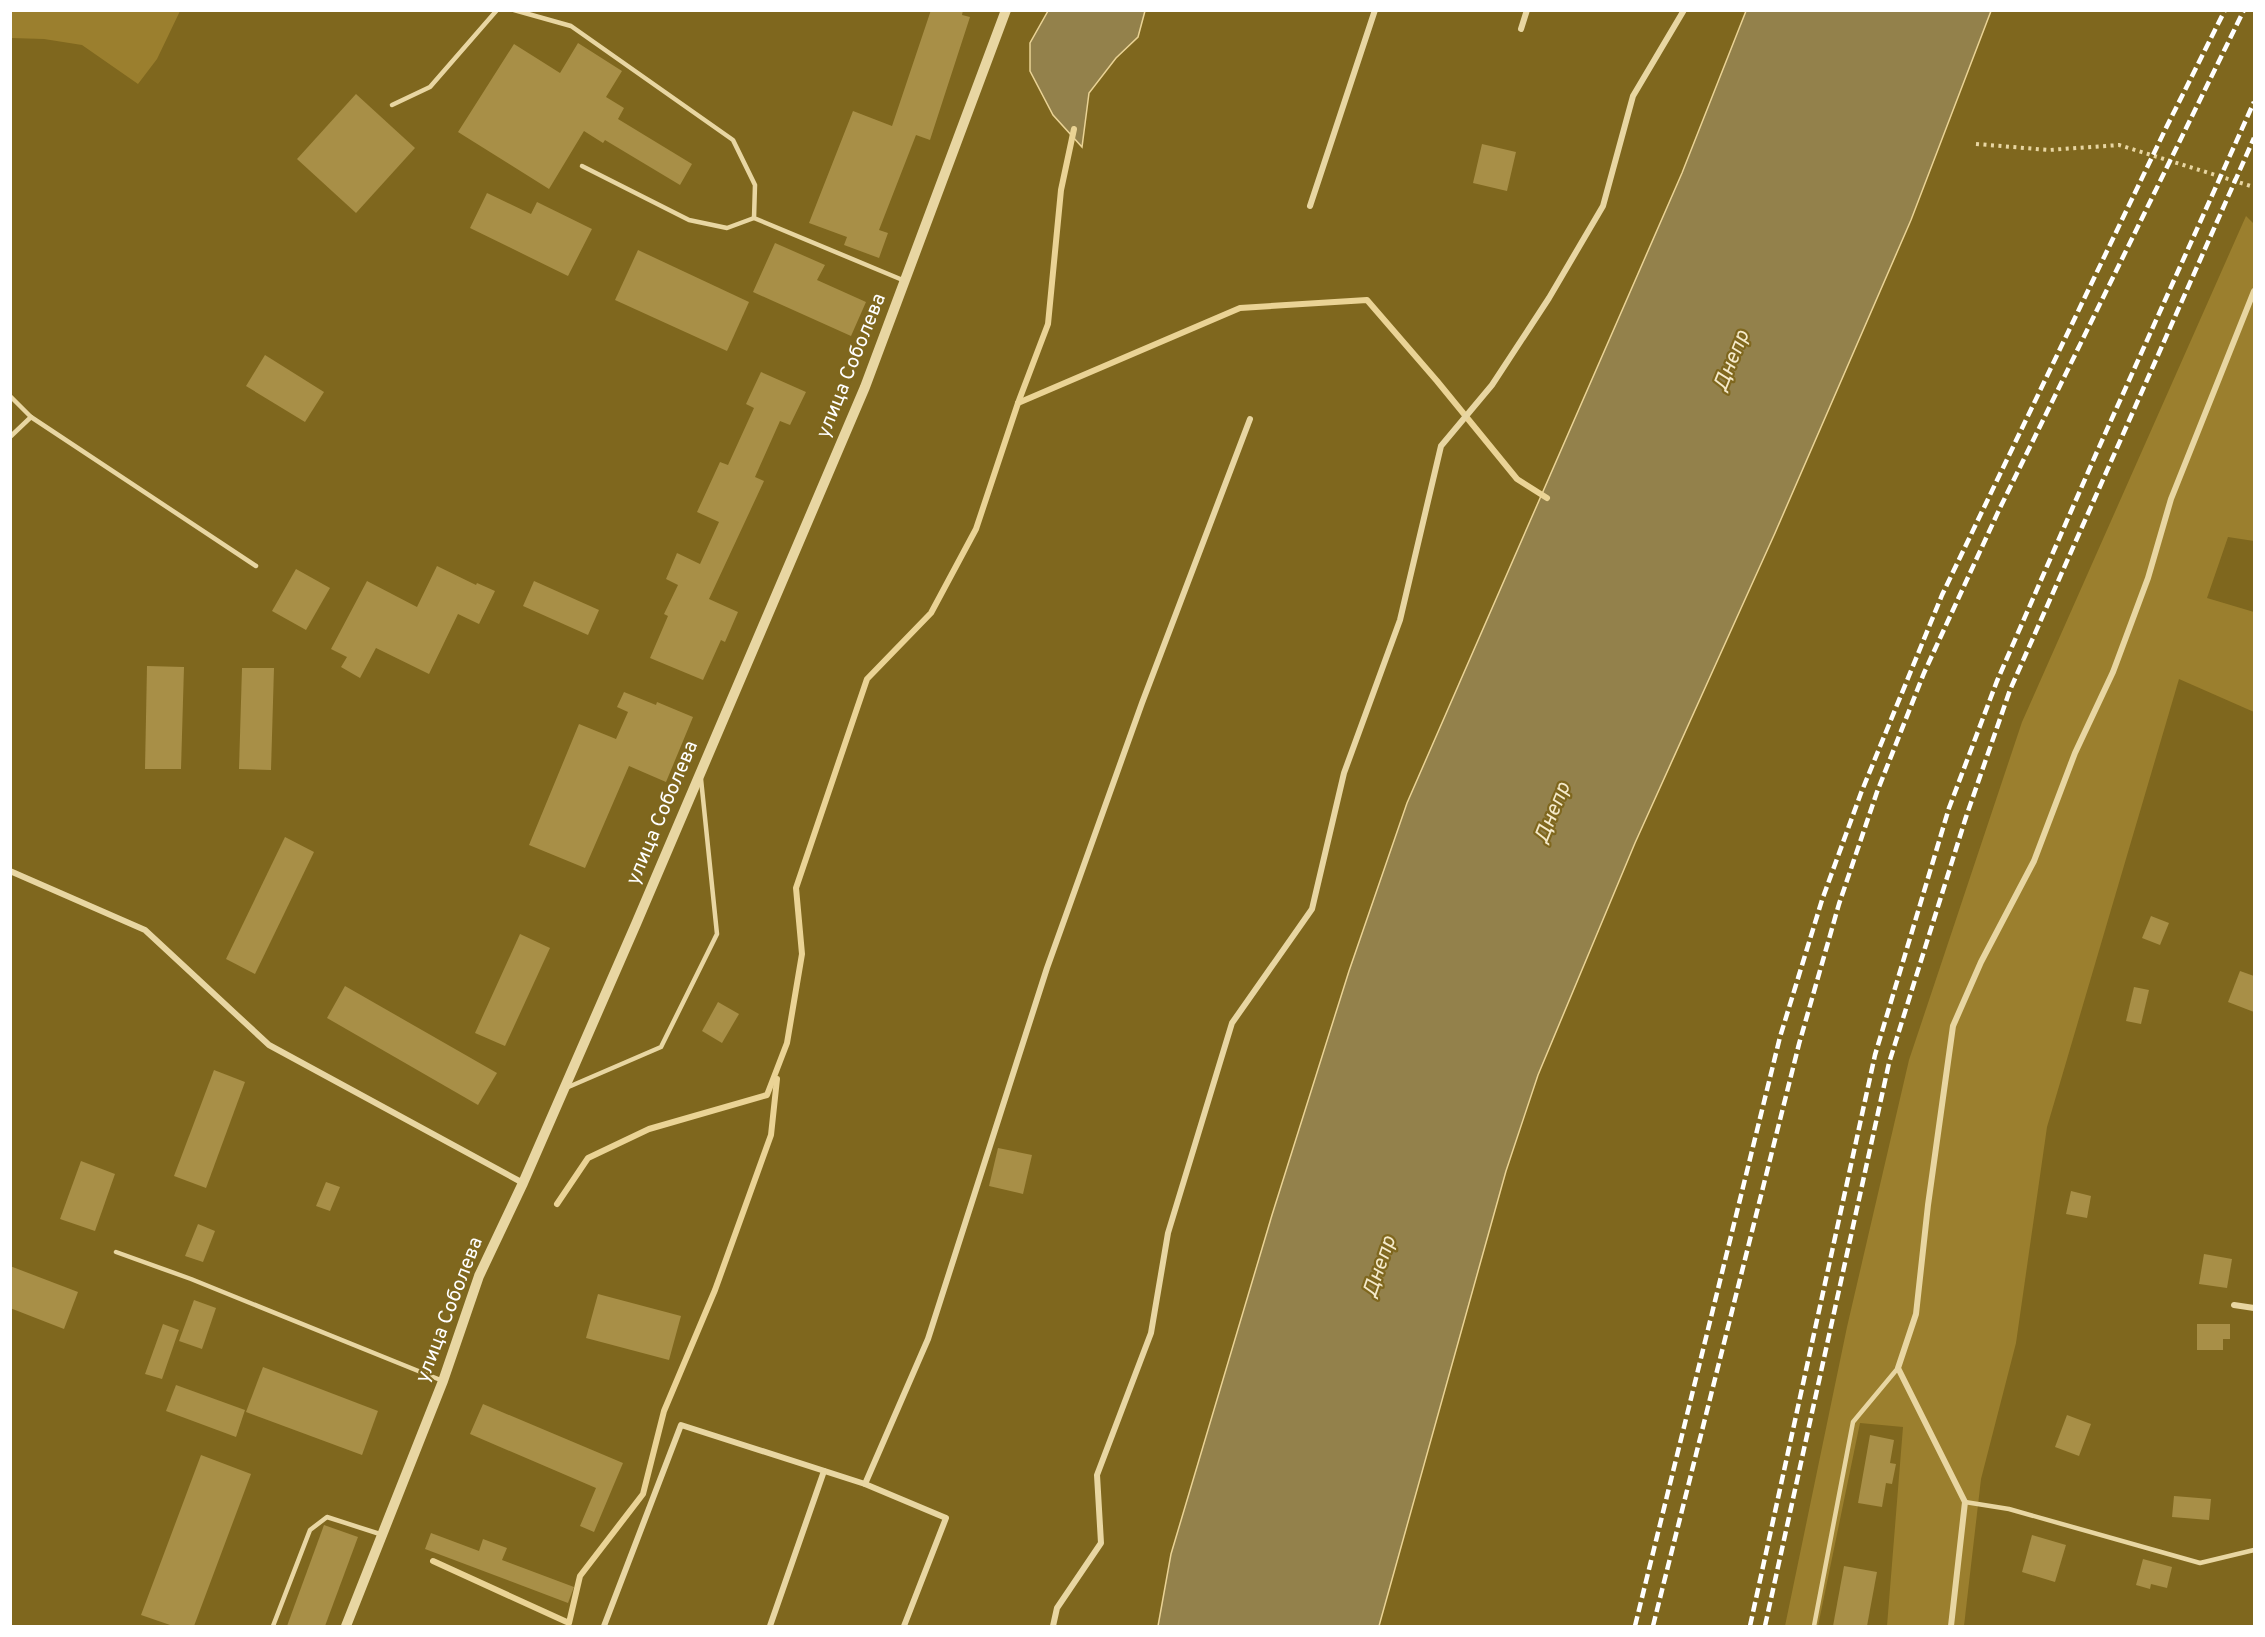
<svg xmlns="http://www.w3.org/2000/svg" width="2265" height="1637" font-family="Overpass,sans-serif">
<style>
.green{fill:#9b7f2e}
.water{fill:#93814b;stroke:#ead395;stroke-width:1.5}
.lines{fill:none;stroke-linecap:round;stroke-linejoin:round}
.stream{stroke:#ead395;stroke-width:6}
.building{fill:#a88f47}
.path{stroke:#e8d6a2;stroke-width:4;stroke-dasharray:3 4.5;stroke-linecap:butt}
.service{stroke:#e8d6a2;stroke-width:4.5}
.minor{stroke:#e8d6a2;stroke-width:6}
.tertiary{stroke:#e8d6a2;stroke-width:10}
.rail{stroke:#fff;stroke-width:4.5;stroke-dasharray:10 4.5;stroke-linecap:butt}
.labels{text-anchor:middle;dominant-baseline:central;stroke-width:4.5;stroke-linejoin:round;paint-order:stroke}
.street-label{font-size:20px;fill:#fff;stroke:#7f671e}
.water-label{font-size:21px;font-style:italic;fill:#f5eaca;stroke:#7f671e}
</style>
<rect width="100%" height="100%" fill="#7f671e"/>
<!-- green -->
<g class="green">
<path d="M 11,10 L 180,10 L 180,11 L 157,59 L 138,84 L 82,45 L 44,39 L 11,38 Z"/>
<path d="M 2246,216 L 2254,224 L 2254,541 L 2228,537 L 2207,598 L 2254,612 L 2254,712 L 2179,679 L 2047,1127 L 2016,1343 L 1981,1479 L 1964,1626 L 1887,1626 L 1903,1427 L 1860,1423 L 1818,1626 L 1785,1626 L 1847,1327 L 1909,1060 L 2022,722 Z"/>
</g>
<!-- water -->
<g class="water">
<path d="M 1048,11 L 1145,11 L 1138,37 L 1116,58 L 1089,93 L 1082,147 L 1053,115 L 1030,71 L 1030,43 Z"/>
<path d="M 1746,11 L 1991,11 L 1911,220 L 1775,533 L 1635,843 L 1538,1075 L 1506,1171 L 1379,1626 L 1158,1626 L 1171,1554 L 1272,1215 L 1349,971 L 1407,803 L 1682,173 Z"/>
</g>
<g class="lines">
<!-- stream -->
<g class="stream">
<path d="M 1018,403 L 1240,308 L 1367,300 L 1437,381 L 1517,479 L 1547,498"/>
<path d="M 557,1204 L 588,1158 L 649,1129 L 767,1095 L 787,1043 L 802,954 L 796,888 L 867,679 L 931,613 L 976,529 L 1018,403 L 1048,324 L 1061,190 L 1074,129"/>
<path d="M 433,1561 L 569,1623 L 580,1576 L 643,1494 L 664,1411 L 715,1290 L 771,1135 L 777,1079"/>
</g>
</g>
<!-- building -->
<g class="building">
<path d="M 931,10 L 963,10 L 962,15 L 970,17 L 930,140 L 916,135 L 879,230 L 888,233 L 879,258 L 844,245 L 847,237 L 809,223 L 853,111 L 892,126 Z"/>
<path d="M 578,43 L 622,71 L 606,97 L 624,108 L 618,119 L 692,164 L 680,185 L 605,140 L 603,143 L 584,131 L 549,189 L 458,132 L 514,44 L 560,73 Z"/>
<path d="M 356,94 L 415,148 L 356,213 L 297,159 Z"/>
<path d="M 1482,144 L 1516,152 L 1507,191 L 1473,183 Z"/>
<path d="M 487,193 L 531,214 L 537,202 L 592,229 L 568,276 L 470,228 Z"/>
<path d="M 775,243 L 825,265 L 817,280 L 866,302 L 851,336 L 753,292 Z"/>
<path d="M 638,250 L 749,302 L 727,351 L 615,300 Z"/>
<path d="M 265,355 L 324,392 L 305,422 L 246,386 Z"/>
<path d="M 761,372 L 806,392 L 790,425 L 780,421 L 755,477 L 764,481 L 709,599 L 738,612 L 725,642 L 721,640 L 703,680 L 650,658 L 668,616 L 664,614 L 678,585 L 666,579 L 677,553 L 700,564 L 719,522 L 697,512 L 720,462 L 728,465 L 754,408 L 746,404 Z"/>
<path d="M 437,566 L 476,585 L 477,583 L 495,591 L 479,624 L 458,614 L 429,674 L 376,648 L 360,678 L 341,667 L 347,657 L 331,649 L 367,581 L 417,607 Z"/>
<path d="M 296,569 L 330,588 L 306,630 L 272,611 Z"/>
<path d="M 534,581 L 599,610 L 588,635 L 523,606 Z"/>
<path d="M 147,666 L 184,667 L 181,769 L 145,769 Z"/>
<path d="M 242,668 L 274,668 L 271,770 L 239,769 Z"/>
<path d="M 624,692 L 656,705 L 657,702 L 693,717 L 666,782 L 629,766 L 585,868 L 529,845 L 579,724 L 616,739 L 628,712 L 617,707 Z"/>
<path d="M 285,837 L 314,852 L 255,974 L 226,959 Z"/>
<path d="M 2151,916 L 2169,923 L 2160,945 L 2142,938 Z"/>
<path d="M 520,934 L 550,948 L 505,1046 L 475,1033 Z"/>
<path d="M 2240,971 L 2254,976 L 2254,1012 L 2228,1002 Z"/>
<path d="M 345,986 L 497,1073 L 478,1105 L 327,1018 Z"/>
<path d="M 2134,987 L 2149,990 L 2141,1024 L 2126,1021 Z"/>
<path d="M 718,1002 L 739,1014 L 722,1043 L 702,1031 Z"/>
<path d="M 214,1070 L 245,1082 L 206,1188 L 174,1176 Z"/>
<path d="M 998,1148 L 1032,1155 L 1023,1194 L 989,1186 Z"/>
<path d="M 81,1161 L 115,1174 L 95,1231 L 60,1219 Z"/>
<path d="M 326,1182 L 340,1187 L 330,1211 L 316,1206 Z"/>
<path d="M 2071,1191 L 2091,1196 L 2087,1218 L 2066,1214 Z"/>
<path d="M 198,1224 L 215,1231 L 203,1262 L 185,1256 Z"/>
<path d="M 2204,1254 L 2232,1259 L 2227,1288 L 2199,1284 Z"/>
<path d="M 10,1266 L 78,1292 L 64,1329 L 10,1308 Z"/>
<path d="M 598,1294 L 681,1316 L 669,1360 L 586,1338 Z"/>
<path d="M 194,1300 L 216,1308 L 202,1349 L 179,1341 Z"/>
<path d="M 163,1324 L 179,1330 L 162,1379 L 145,1374 Z"/>
<path d="M 2197,1324 L 2230,1324 L 2230,1339 L 2223,1339 L 2223,1350 L 2197,1350 Z"/>
<path d="M 263,1367 L 378,1411 L 362,1455 L 246,1412 Z"/>
<path d="M 176,1385 L 245,1410 L 236,1437 L 166,1411 Z"/>
<path d="M 483,1404 L 623,1463 L 594,1532 L 580,1526 L 596,1488 L 470,1434 Z"/>
<path d="M 2067,1415 L 2091,1424 L 2079,1456 L 2055,1447 Z"/>
<path d="M 1870,1435 L 1894,1440 L 1890,1463 L 1896,1464 L 1892,1484 L 1886,1483 L 1882,1507 L 1858,1503 Z"/>
<path d="M 201,1455 L 251,1474 L 194,1626 L 173,1626 L 141,1615 Z"/>
<path d="M 2174,1496 L 2211,1499 L 2209,1520 L 2172,1517 Z"/>
<path d="M 324,1525 L 358,1537 L 325,1626 L 287,1626 Z"/>
<path d="M 431,1533 L 479,1551 L 483,1539 L 507,1548 L 502,1560 L 574,1587 L 568,1603 L 425,1549 Z"/>
<path d="M 2032,1535 L 2066,1545 L 2055,1582 L 2022,1572 Z"/>
<path d="M 2143,1559 L 2172,1567 L 2167,1588 L 2151,1584 L 2150,1589 L 2136,1585 Z"/>
<path d="M 1844,1566 L 1877,1572 L 1867,1626 L 1833,1626 Z"/>
</g>
<g class="lines">
<!-- path -->
<path class="path" d="M 1976,144 L 2049,150 L 2119,145 L 2254,187"/>
<!-- service -->
<g class="service">
<path d="M 514,10 L 571,26 L 733,140 L 755,185 L 754,218 L 905,281"/>
<path d="M 392,105 L 430,87 L 497,10"/>
<path d="M 582,166 L 689,220 L 727,228 L 754,218"/>
<path d="M 10,396 L 31,417 L 256,566"/>
<path d="M 10,437 L 31,417"/>
<path d="M 566,1088 L 661,1047 L 717,934 L 701,779"/>
<path d="M 116,1252 L 191,1279 L 443,1381"/>
<path d="M 1965,1502 L 2009,1509 L 2200,1563 L 2254,1550"/>
<path d="M 273,1626 L 310,1530 L 327,1517 L 383,1535"/>
<path d="M 1814,1626 L 1853,1422 L 1898,1368"/>
</g>
<!-- minor -->
<g class="minor">
<path d="M 1521,29 L 1527,10"/>
<path d="M 1310,206 L 1375,10"/>
<path d="M 10,871 L 145,930 L 269,1045 L 523,1183"/>
<path d="M 2234,1305 L 2254,1308"/>
<path d="M 865,1484 L 946,1518 L 904,1626"/>
<path d="M 604,1626 L 681,1425 L 865,1484 L 928,1339 L 1047,968 L 1142,703 L 1250,419"/>
<path d="M 770,1626 L 824,1471"/>
<path d="M 1053,1626 L 1057,1608 L 1101,1543 L 1097,1475 L 1151,1333 L 1168,1233 L 1232,1023 L 1312,909 L 1344,773 L 1400,620 L 1441,446 L 1492,385 L 1549,298 L 1603,206 L 1633,96 L 1684,10"/>
<path d="M 1951,1626 L 1965,1502 L 1898,1368 L 1916,1314 L 1928,1205 L 1953,1026 L 1981,962 L 2034,861 L 2075,753 L 2113,672 L 2148,578 L 2171,499 L 2254,291"/>
</g>
<!-- tertiary -->
<path class="tertiary" d="M 346,1626 L 443,1381 L 479,1276 L 523,1183 L 636,924 L 865,387 L 1006,10"/>
<!-- rail -->
<g class="rail">
<path d="M 1635,1626 L 1780,1037 L 1822,900 L 1861,793 L 1942,595 L 2166,128 L 2225,10"/>
<path d="M 1653,1626 L 1799,1044 L 1839,904 L 1877,792 L 1924,673 L 1999,510 L 2244,10"/>
<path d="M 1750,1626 L 1875,1055 L 1949,808 L 1997,681 L 2096,454 L 2254,102"/>
<path d="M 1765,1626 L 1889,1063 L 1966,817 L 2010,690 L 2254,138"/>
</g>
</g>
<g class="labels">
<!-- street labels -->
<g class="street-label">
<text transform="translate(852 366) rotate(-68)">улица Соболева</text>
<text transform="translate(663 813) rotate(-67)">улица Соболева</text>
<text transform="translate(450 1310) rotate(-69)">улица Соболева</text>
</g>
<!-- water labels -->
<g class="water-label">
<text transform="translate(1732 361) rotate(-68)">Днепр</text>
<text transform="translate(1553 813) rotate(-68)">Днепр</text>
<text transform="translate(1380 1267) rotate(-71)">Днепр</text>
</g>
</g>
<!-- border -->
<rect width="2265" height="1637" fill="none" stroke="#ffffff" stroke-width="24"/>
</svg>
